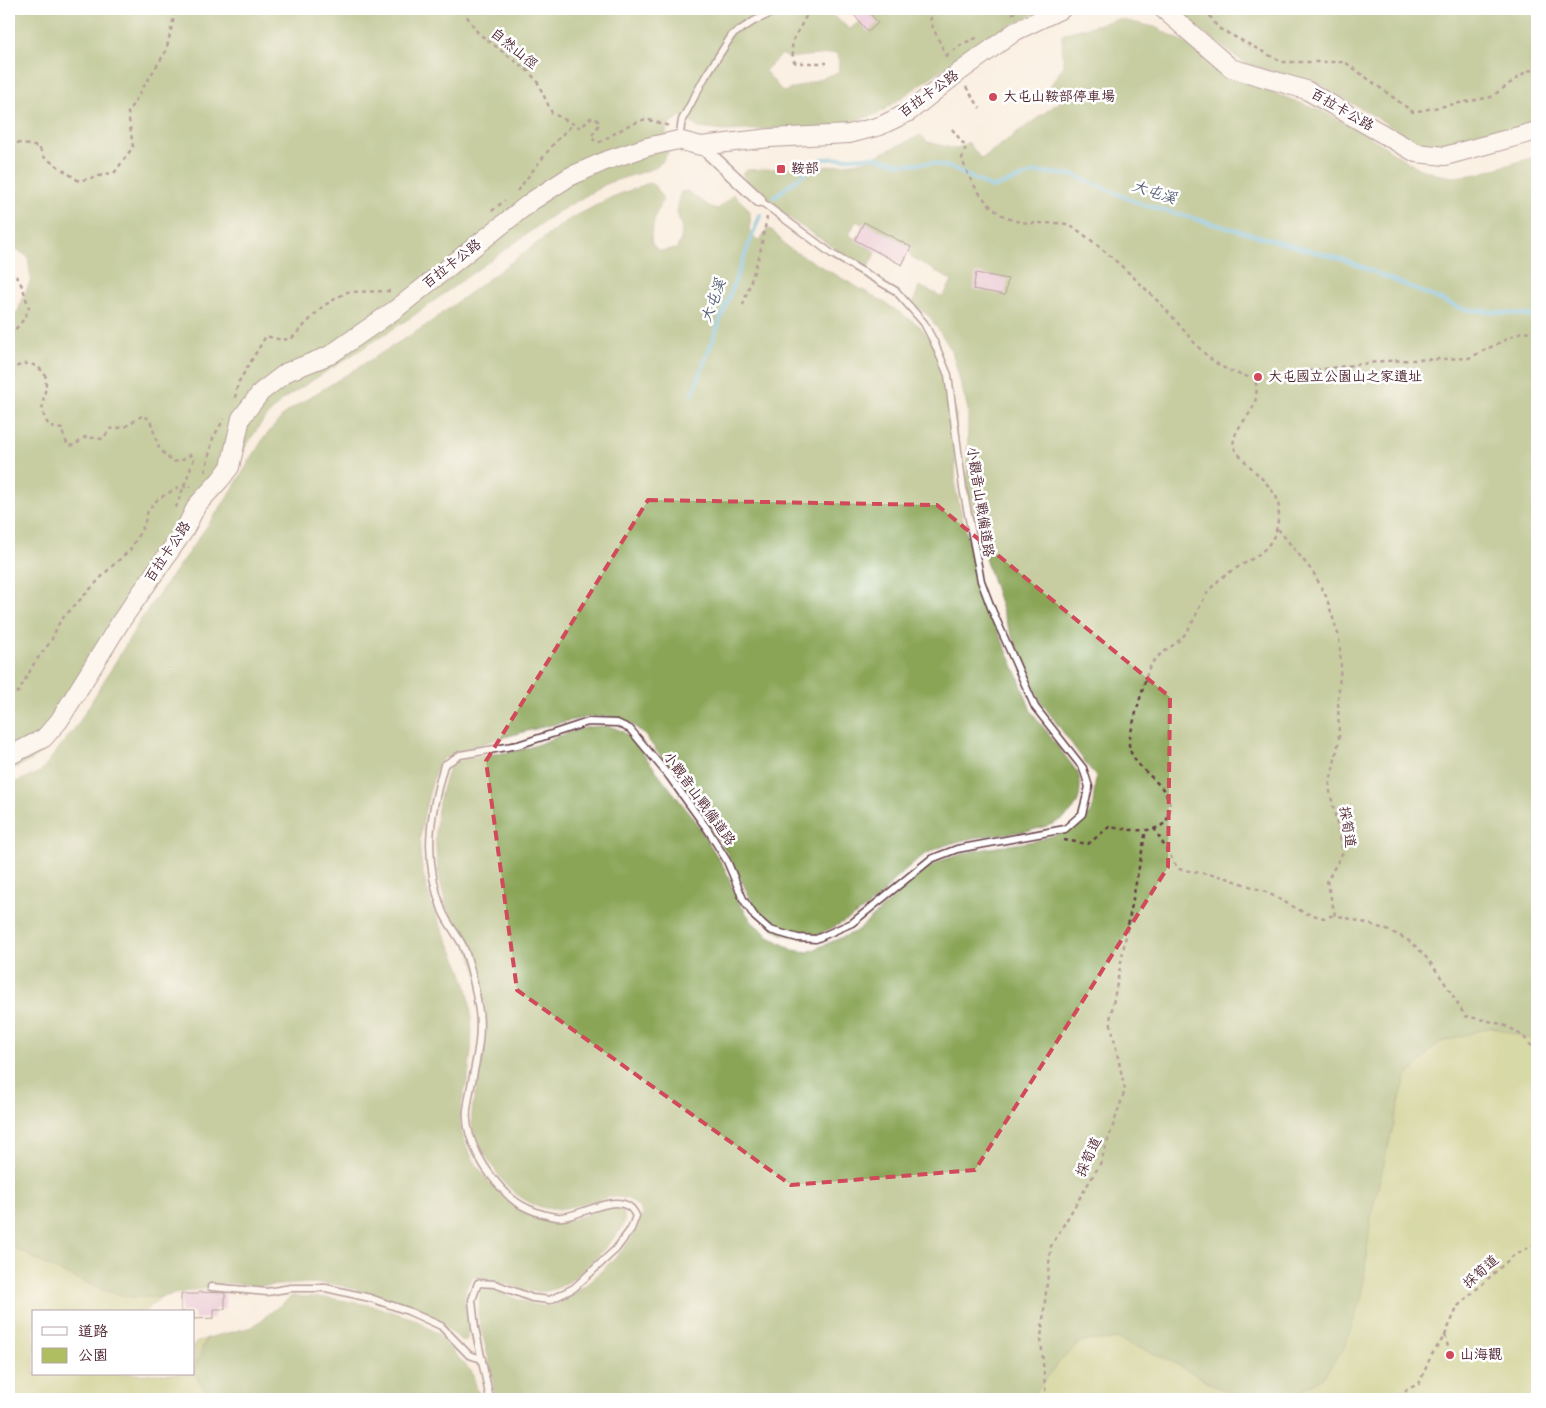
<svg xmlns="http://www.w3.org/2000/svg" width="1546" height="1408" font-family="Kalam,'LXGW WenKai TC',sans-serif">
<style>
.green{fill:#aebe61;stroke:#7c6e46}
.forest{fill:#8aa557;stroke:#6a6241;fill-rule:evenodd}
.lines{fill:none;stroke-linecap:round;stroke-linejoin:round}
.stream{stroke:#5cb5d9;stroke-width:4.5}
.building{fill:#e0aed6}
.service-casing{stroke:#643e46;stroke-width:9}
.minor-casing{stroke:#643e46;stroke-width:15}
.secondary-casing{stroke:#643e46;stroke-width:20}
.path{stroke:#643e46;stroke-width:2.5;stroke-dasharray:4 4;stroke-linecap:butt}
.service{stroke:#fff;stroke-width:6}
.minor{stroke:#fff;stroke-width:12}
.secondary{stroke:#fff;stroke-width:18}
.marked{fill:none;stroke:#d1495b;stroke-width:4;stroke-dasharray:10 6;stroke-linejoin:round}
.poi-dot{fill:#d1495b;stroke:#fff;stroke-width:2}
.labels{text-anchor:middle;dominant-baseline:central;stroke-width:5;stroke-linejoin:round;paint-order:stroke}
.street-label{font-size:14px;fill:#4a1f2b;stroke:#fff}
.poi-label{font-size:14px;fill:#4a1f2b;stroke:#fff;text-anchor:start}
.water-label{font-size:15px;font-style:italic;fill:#515b71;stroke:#fff}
</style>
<rect width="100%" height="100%" fill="#fff"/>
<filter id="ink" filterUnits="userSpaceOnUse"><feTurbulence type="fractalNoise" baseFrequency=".02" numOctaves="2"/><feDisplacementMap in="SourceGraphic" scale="10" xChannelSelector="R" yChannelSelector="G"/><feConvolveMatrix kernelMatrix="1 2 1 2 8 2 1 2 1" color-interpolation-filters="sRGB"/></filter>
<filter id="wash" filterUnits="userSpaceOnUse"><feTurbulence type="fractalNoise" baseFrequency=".0096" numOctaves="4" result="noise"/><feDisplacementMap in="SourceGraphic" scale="20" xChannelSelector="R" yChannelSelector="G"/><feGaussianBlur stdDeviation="1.12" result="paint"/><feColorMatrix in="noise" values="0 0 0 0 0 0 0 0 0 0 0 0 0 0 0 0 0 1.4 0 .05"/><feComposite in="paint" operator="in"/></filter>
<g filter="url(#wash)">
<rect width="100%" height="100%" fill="#faeee0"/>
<!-- green -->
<g class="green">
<path d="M 1492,1026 L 1537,1041 L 1537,1399 L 1274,1399 L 1292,1397 L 1362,1296 L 1371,1215 L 1405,1079 L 1438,1043 Z"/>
<path d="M 9,1245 L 50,1267 L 130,1297 L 161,1297 L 144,1312 L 34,1312 L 34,1374 L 194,1374 L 194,1344 L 207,1338 L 196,1359 L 198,1380 L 213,1399 L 9,1399 Z"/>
<path d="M 1118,1339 L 1167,1359 L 1220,1388 L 1249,1399 L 1030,1399 L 1059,1362 L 1081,1341 Z"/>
</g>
<!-- forest -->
<g class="forest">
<path d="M 9,9 L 824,9 L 850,29 L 874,9 L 1046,9 L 996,32 L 878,114 L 829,127 L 724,131 L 699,128 L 681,116 C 662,128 665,132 668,153 L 661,163 L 652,169 L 608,183 L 556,213 L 413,316 L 282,400 L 262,422 L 227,474 L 45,748 L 32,760 L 9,770 L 9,313 L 17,313 L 31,279 L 28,257 L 9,244 ZM 838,53 L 839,72 L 783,92 L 765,71 L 782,54 L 788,58 Z"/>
<path d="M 1172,9 L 1537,9 L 1537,123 L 1452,145 L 1416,141 L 1318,83 L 1246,64 Z"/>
<path d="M 1118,19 L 1155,27 L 1191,46 L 1239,80 L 1322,111 L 1364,133 L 1418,168 L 1436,174 L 1453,177 L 1478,174 L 1537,156 L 1537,1041 L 1492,1027 L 1438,1043 L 1405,1079 L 1371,1215 L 1362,1296 L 1344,1348 L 1325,1375 L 1292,1397 L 1249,1399 L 1220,1388 L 1167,1359 L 1118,1339 L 1081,1341 L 1059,1362 L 1030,1399 L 608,1399 L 600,1396 L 591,1399 L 495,1399 L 491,1368 L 478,1316 L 480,1292 L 487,1287 C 505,1293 526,1305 545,1306 C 567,1307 614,1261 627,1244 C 634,1235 640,1225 642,1213 C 624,1178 579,1212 551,1209 C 533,1207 514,1195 503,1181 C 494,1169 474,1139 472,1125 C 470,1107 477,1090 480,1073 C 485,1050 489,1021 484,998 C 480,979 472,957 465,940 C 460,928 451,918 447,907 C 432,860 431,812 450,766 C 472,752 500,756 524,749 C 549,742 576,726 602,726 C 613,726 621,730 630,737 L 693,818 L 725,869 L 738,901 L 752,922 L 770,937 L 793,950 L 808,952 L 857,931 L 926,869 L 943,860 L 972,851 L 1035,841 L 1061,833 L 1079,823 L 1092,811 L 1096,777 L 1041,702 L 1007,624 L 985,558 L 967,487 L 968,410 L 952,351 L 930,317 L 913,304 L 919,286 L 943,297 L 952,281 L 910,256 L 910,251 L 856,221 L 849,235 L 876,252 L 867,269 L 793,221 L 746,181 L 742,173 L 746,170 L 830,166 L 865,161 L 921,135 L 928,142 L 956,149 L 968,142 L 981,159 L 1061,101 L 1050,86 L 1063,67 L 1062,34 Z"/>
<path d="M 649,183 L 655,186 L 663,199 L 656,214 L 651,234 L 652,244 L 659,251 L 676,249 C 692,224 668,219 681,192 L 687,191 L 711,207 L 718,209 L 733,194 C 748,208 753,209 749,230 L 756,239 L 760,240 L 767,229 L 772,230 L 787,247 L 887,304 L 920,326 L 937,348 L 956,415 L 955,487 L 981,593 L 1018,676 L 1031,711 L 1078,773 C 1090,819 1047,829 1012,833 C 979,837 944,840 917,860 C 902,871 889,887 876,900 C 862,912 844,922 828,930 C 821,933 815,937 808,937 C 800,937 787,936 780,933 C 758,920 747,891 736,869 C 714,830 689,792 661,757 C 654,748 647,736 638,729 C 625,718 608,715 592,717 C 572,718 452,749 442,760 C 433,769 420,828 420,842 C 419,862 426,887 432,905 C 444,938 466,969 470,1004 C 473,1028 472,1052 468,1076 C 466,1089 460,1103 460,1117 C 459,1145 484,1178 503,1197 C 517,1210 541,1224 560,1222 C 569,1221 579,1217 588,1214 C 600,1211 609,1206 622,1209 C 629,1223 619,1232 610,1242 C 589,1266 561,1300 525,1290 C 507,1285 491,1279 473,1277 C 454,1299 475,1324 466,1341 L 462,1341 L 436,1319 L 407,1304 L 339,1285 L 314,1283 L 261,1286 L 229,1283 L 161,1297 L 130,1297 L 105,1291 L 50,1267 L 9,1245 L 9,785 L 40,772 L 78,724 L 143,616 L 227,498 L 263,439 L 286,412 L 425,326 L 568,220 L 612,197 Z"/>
<path d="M 292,1296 L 330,1298 L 374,1306 L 414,1319 L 440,1335 L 451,1350 L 472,1372 L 480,1399 L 213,1399 C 185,1367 195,1372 207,1338 L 252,1327 Z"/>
</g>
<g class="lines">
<!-- stream -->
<g class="stream">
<path d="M 774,197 L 823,159 L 874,157 L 902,164 L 932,163 L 952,168 L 992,188 L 1037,172 L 1073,175 L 1141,204 L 1348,261 L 1462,309 L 1537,316"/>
<path d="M 692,395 L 760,215"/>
</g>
</g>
<g id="blocks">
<!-- building -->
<g class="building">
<path d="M 849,9 L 866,9 L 878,23 L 868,32 Z"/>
<path d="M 864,222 L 911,247 L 902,265 L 855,240 Z"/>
<path d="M 976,273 L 1008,279 L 1005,295 L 973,289 Z"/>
<path d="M 198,1292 L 225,1293 L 225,1309 L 214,1309 L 214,1318 L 194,1319 L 194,1312 L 181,1312 L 181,1294 L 198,1294 Z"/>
</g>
</g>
</g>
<g filter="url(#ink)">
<use href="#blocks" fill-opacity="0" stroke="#643e46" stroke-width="1"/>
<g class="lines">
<!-- service casing -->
<g class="service-casing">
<g id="service">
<path d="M 679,139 L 682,120 L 705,77 L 732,35 L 754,21 L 780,9"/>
<path d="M 211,1287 L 267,1292 L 291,1288 L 326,1288 L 370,1298 L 408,1311 L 441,1326 L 469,1355 L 482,1359"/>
<path d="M 490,1399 L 475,1328 L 472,1300 L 478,1283 L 495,1284 L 532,1298 L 550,1300 L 574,1288 L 616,1249 L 631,1229 L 636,1216 C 623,1185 578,1220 557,1217 C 540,1215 517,1206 506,1193 C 486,1173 464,1139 467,1110 C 471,1075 485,1041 478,1005 C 475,987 470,963 463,946 C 457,934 447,923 442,910 C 423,858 429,817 444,765 L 460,755 L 518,745 L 588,722 L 617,723 L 630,729 L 669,776 L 708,830 L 727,861 L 743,899 L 755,917 L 770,930 L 798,938 L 816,939 L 852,923 L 931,859 L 957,849 L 1065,829 L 1082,814 L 1089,787 L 1083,768 L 1035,707 L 992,610 L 981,581 L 963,488 L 948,375 L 934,342 L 924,323 L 896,291 L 832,254 L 759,200"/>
</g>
</g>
<!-- minor casing -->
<g class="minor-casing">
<path id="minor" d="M 701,146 L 759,200"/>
</g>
<!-- secondary casing -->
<g class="secondary-casing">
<g id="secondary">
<path d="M 1163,9 L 1231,68 L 1306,90 L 1416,153 L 1445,156 L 1537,131"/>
<path d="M 9,756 L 44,738 L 59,721 L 121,621 L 184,531 L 197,505 L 220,480 L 230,467 L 241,418 L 261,392 L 287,372 L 330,355 L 396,309 L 532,201 L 569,177 L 605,161 L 647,147 L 678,140 L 701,146 L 770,138 L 849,134 L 880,126 L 909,112 L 958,73 L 1016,31 L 1062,9"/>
</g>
</g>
<!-- path -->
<g class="path">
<path d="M 468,9 L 466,15 L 478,33 L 528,71 L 537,81 L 552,113 L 581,128 L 590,118 L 595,118 L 600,123 L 591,137 L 596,142 L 600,142 L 629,125 L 646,119 L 669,126"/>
<path d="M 810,9 L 792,42 L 793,60 L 796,63 L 827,63"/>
<path d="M 933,9 L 930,21 L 947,58"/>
<path d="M 1205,9 L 1218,28 L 1282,62 L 1345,62 L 1413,112 L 1491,97 L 1527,71 L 1537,69"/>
<path d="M 1012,14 L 1019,9"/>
<path d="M 946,56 L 964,43 L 979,37"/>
<path d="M 966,87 L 980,108"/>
<path d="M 952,129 L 966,147 L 962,158 C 968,180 987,210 1010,219 C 1020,223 1030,223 1040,223 C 1050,224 1064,221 1073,227 C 1103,247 1143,285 1167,311 C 1196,342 1209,371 1255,378 L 1384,361 L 1469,358 L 1521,332 L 1537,331"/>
<path d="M 9,141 L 39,147 L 44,157 L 79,181 L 115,172 L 133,147 L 128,112 L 166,51 L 176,9"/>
<path d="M 517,191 L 555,142 L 572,125"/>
<path d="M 492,211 L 505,200"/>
<path d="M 9,272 C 22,276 25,297 29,308 L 24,319 L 9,337"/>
<path d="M 743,305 L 760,253 L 767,217"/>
<path d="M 9,370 C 14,368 19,365 24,364 C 33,362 47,371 46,381 C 46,400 36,407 50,427 L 63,429 L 63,434 L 68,446 L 75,445 L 85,437 L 103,439 L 110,429 L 125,427 L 143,415 L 150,420 L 159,448 L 172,462 L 180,461 L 190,455 L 194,459 L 175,510"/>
<path d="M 235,398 L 238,383 L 266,336 L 282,340 L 292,338 L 323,306 L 347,292 L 392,291"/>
<path d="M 205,472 L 213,438 L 224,419"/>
<path d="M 183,485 L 187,489 L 191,486"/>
<path d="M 1278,529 L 1313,572 L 1326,596 L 1339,637 L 1341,665 L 1338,699 L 1339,741 L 1329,787 L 1343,852 L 1327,881 L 1335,915 C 1358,921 1394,929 1413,944 C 1431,959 1453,995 1465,1016 C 1497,1023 1519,1024 1537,1054"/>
<path d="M 9,697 L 18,692 L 35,662 L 51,641 L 60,621 L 110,568 L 130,550 L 144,525 L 148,510 L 158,499 L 181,486"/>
<path d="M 1154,828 L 1178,869 L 1224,877 L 1266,892 L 1305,913 L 1324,918 L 1334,915"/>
<path d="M 1064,840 L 1088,844 L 1109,827 C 1125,829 1161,837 1168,817 C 1180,785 1131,773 1129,744 C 1128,738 1145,681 1148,671 C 1154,653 1175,648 1185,634 C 1197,619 1200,599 1214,585 C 1236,561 1273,560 1278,521 C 1279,512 1280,502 1275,495 C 1264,477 1244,464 1233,446 C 1235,417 1263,417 1255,378"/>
<path d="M 1445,1335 L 1450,1355"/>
<path d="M 1046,1399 L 1041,1338 L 1051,1246 L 1100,1164 L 1125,1090 L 1110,1020 L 1146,830"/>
<path d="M 1401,1399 L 1407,1389 L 1419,1384 L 1431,1356 L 1445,1335 L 1458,1306 L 1514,1255 L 1537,1243"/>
</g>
<!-- service -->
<use href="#service" class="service"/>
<!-- minor -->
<use href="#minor" class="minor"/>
<!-- secondary -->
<use href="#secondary" class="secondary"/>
</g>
</g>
<!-- marked area -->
<path d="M0 0H1546V1408H0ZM 648,500 L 937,505 L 1170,697 L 1168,867 L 975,1170 L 791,1185 L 517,990 L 486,761 Z" fill="#faeee0" fill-opacity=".55" fill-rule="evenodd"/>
<path class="marked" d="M 648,500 L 937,505 L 1170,697 L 1168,867 L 975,1170 L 791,1185 L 517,990 L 486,761 Z"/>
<!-- markers -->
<g class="poi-dot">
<circle cx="993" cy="97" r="5"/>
<rect x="776" y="164" width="10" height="10" rx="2.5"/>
<circle cx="1258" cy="377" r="5"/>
<circle cx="1450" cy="1355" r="5"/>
</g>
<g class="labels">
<!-- street labels -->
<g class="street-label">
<text transform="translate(514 49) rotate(39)">自然山徑</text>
<text transform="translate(929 94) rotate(-36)">百拉卡公路</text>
<text transform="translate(1342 110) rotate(30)">百拉卡公路</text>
<text transform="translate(452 264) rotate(-38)">百拉卡公路</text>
<text transform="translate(980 502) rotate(81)">小觀音山戰備道路</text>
<text transform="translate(168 552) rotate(-56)">百拉卡公路</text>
<text transform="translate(699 799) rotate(54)">小觀音山戰備道路</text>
<text transform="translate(1347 827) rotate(81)">採筍道</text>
<text transform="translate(1089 1157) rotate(-66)">採筍道</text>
<text transform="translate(1481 1272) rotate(-42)">採筍道</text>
</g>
<!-- poi labels -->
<g class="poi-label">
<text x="1003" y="97">大屯山鞍部停車場</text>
<text x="791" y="169">鞍部</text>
<text x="1268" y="377">大屯國立公園山之家遺址</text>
<text x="1460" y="1355">山海觀</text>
</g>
<!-- water labels -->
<g class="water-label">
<text transform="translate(1154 193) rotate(18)">大屯溪</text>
<text transform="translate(714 301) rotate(-70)">大屯溪</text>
</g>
</g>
<!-- margin -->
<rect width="1546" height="1408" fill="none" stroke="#fff" stroke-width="30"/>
<!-- legend -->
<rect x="32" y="1310" width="162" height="65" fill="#ffffff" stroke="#b7a5aa"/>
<rect x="42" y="1327" width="25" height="8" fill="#ffffff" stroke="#b7a5aa"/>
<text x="78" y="1336" font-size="15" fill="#4a1f2b">道路</text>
<rect x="42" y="1348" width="25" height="15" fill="#aebe61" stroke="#b7a5aa"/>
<text x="78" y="1360" font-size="15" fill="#4a1f2b">公園</text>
</svg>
